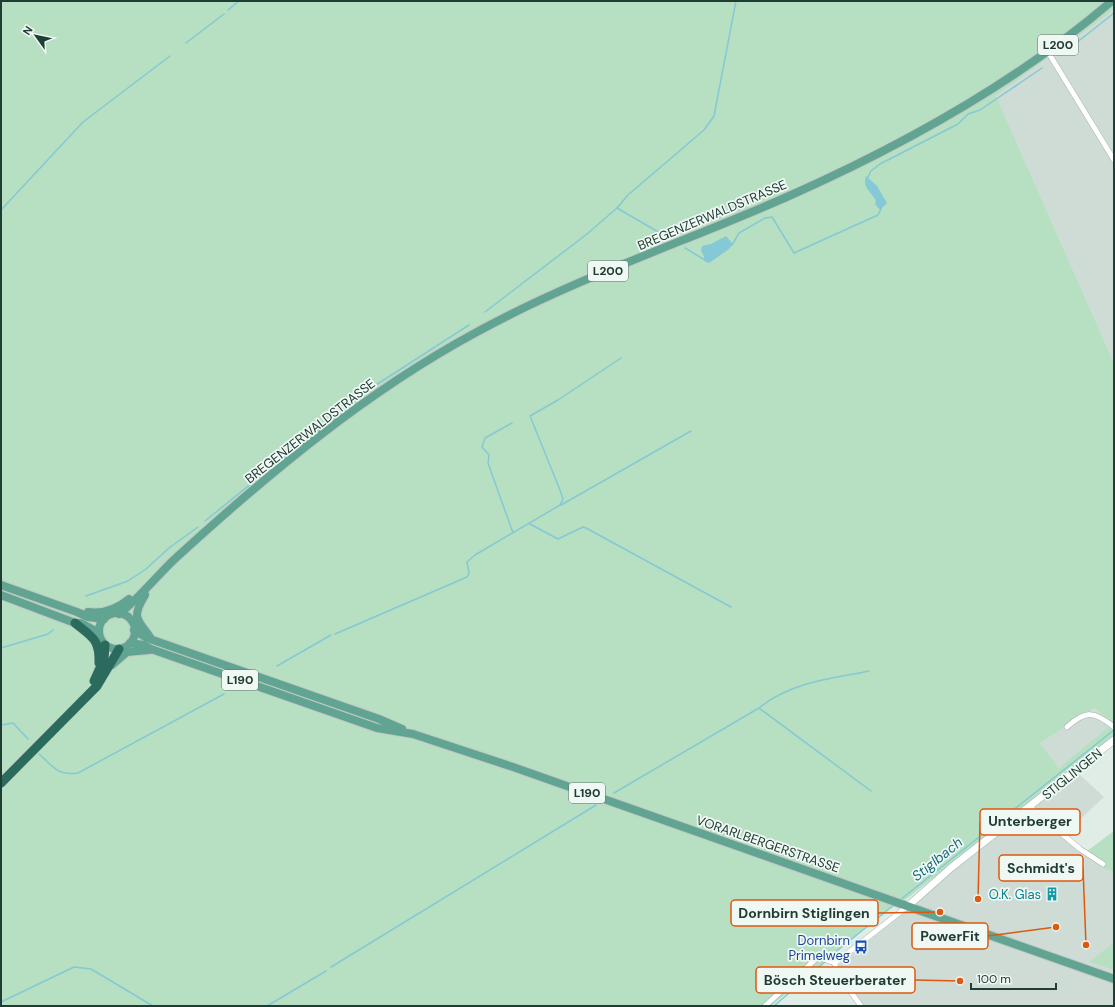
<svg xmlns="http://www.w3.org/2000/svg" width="1115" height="1007" font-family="'DM Sans',sans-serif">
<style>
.built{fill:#cedcd5}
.green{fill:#b7dfc1;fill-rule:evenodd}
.water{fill:#84c9d5}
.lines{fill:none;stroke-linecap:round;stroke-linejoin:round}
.stream{stroke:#84c9d5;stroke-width:1.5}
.street-casing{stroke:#a3b4ad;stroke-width:6}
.secondary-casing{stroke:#9eb8af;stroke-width:8}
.primary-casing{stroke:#c1c9c6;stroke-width:10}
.highway-casing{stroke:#c1c9c6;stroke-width:10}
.street{stroke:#fff;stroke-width:5}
.secondary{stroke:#fff;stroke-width:7}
.primary{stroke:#62a492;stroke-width:8}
.highway{stroke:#2a6b5d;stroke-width:9}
.labels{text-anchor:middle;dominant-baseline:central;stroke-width:3.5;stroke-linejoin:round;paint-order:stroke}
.shield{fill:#f0f8f4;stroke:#5e756e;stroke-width:1}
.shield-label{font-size:12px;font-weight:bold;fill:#203d35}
.street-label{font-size:13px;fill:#203d35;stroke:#f0f8f4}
.culture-label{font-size:13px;fill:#0d838f;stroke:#f0f8f4;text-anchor:end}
.transit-label{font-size:13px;fill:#164399;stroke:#f0f8f4;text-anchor:end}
.water-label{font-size:14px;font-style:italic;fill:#166c7d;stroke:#f0f8f4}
.leader{fill:none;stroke:#de580e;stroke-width:1.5}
.callout-dot{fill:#de580e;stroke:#f0f8f4;stroke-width:1.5}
.callout{fill:#f0f8f4;stroke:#de580e;stroke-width:1.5}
.callout-label{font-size:14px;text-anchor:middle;font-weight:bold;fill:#203d35}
</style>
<rect width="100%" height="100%" fill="#e0ece6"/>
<!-- built -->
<g class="built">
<path d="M 1114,10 L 1114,363 L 996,96 Z"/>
<path d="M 1093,708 L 1114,723 L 1059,768 L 1040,743 Z"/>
<path d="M 1078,773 L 1104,797 L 1061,837 L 1109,871 L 1114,872 L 1114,942 L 1090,962 L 1114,970 L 1114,1006 L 864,1006 L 836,967 L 902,914 L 923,893 Z"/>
</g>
<!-- green -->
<g class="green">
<path d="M 1,1 L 1114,1 L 1114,10 L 996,96 L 1114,363 L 1114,736 L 909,897 L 885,912 L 771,1006 L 1,1006 ZM 1094,708 L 1113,723 L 1059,768 L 1040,743 Z"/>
<path d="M 1114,831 L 1114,872 L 1109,871 L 1083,854 Z"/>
<path d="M 1114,942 L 1114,970 L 1089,962 Z"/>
</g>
<!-- water -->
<g class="water">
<path d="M 866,176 L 877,186 L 887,203 L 880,210 L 875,204 L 876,201 C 871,191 862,188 866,176 Z"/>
<path d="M 726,236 L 733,244 L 729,249 L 709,263 L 704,261 L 704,256 L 701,251 L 702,246 L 711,244 Z"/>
</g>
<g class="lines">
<!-- stream -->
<g class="stream">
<path d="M 228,10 L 239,1"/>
<path d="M 186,43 L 224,14"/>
<path d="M 1061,55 L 1114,13"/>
<path d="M 867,179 L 871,171 L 880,164 L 958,124 L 968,114 L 980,110 L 1042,68"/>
<path d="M 617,208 L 628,195 L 704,130 L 714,116 L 736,1"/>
<path d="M 1,210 L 83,122 L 170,56"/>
<path d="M 732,245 L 739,233 L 765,218 L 772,217 L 794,253 L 878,215 L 881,209"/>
<path d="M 685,248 L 705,260"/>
<path d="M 485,312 L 587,234 L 617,208 L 660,233"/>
<path d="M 512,423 L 485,438 L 482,447 L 489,455 L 488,463 L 513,533"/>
<path d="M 561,505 L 691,431"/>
<path d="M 205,521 L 362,394 L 469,325"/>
<path d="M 530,524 L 558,539 L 583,527 L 586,528 L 731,607"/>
<path d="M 86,596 L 128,581 L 146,569 L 169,548 L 198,527"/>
<path d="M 335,634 L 467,577 L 469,573 L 467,562 L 475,555 L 560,505 L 563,499 L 560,490 L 530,416 L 558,400 L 621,358"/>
<path d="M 1,648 L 48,634 L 53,630"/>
<path d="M 277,666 L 331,635"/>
<path d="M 759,708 C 791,682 830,679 869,671"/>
<path d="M 1,725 L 13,723 L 28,739"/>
<path d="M 39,754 C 54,767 57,776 78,773 L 224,694"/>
<path d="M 614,793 L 759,708 L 871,791"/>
<path d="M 900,900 L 1114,730"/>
<path d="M 828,958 L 894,905"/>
<path d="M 331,967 L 596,805"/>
<path d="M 1,1002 L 74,967 L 91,969 L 153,1006"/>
<path d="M 267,1006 L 326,971"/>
<path d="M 774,1006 L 826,961"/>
</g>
<!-- street casing -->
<g class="street-casing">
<g id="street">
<path d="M 1048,52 L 1114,160"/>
<path d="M 1067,727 C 1086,710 1094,711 1114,727"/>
<path d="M 1030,807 L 1080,849 L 1103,864"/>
<path d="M 765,1006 L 818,957 L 835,963"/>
<path d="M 861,1006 L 836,972 L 835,963 L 908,906"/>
</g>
</g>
<!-- secondary casing -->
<g class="secondary-casing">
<path id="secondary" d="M 908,906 L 952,867 L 1114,740"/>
</g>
<!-- primary casing -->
<g class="primary-casing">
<g id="primary">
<path d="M 1,585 L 77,612 L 88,617 L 104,619"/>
<path d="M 1,595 L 75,623 L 81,623 L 99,633"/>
<path d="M 145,595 C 131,618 137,619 150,637"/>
<path d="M 88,612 C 103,614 117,609 129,599"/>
<circle cx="117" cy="631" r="18"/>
<path d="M 119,614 C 141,597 157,575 178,556 C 269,473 366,392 475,333 C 575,278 685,242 789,196 C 904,145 1016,83 1112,1"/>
<path d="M 134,630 L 147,638 L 379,719 L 402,729"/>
<path d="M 130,643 L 144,645 L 151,649 L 377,728 L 413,734 L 513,767 L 1114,979"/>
<path d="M 112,665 L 127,652 L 149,650"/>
</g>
</g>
<!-- highway casing -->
<g class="highway-casing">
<g id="highway">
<path d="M 75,623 C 92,637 100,639 99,663"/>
<path d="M 94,681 L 104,659 L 105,645"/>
<path d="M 1,783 L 97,686 L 119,649"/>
</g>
</g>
<!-- street -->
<use href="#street" class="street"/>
<!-- secondary -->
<use href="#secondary" class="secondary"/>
<!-- primary -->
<use href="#primary" class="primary"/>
<!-- highway -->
<use href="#highway" class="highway"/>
</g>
<!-- icons -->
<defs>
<g id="building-bare" transform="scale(1.08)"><path d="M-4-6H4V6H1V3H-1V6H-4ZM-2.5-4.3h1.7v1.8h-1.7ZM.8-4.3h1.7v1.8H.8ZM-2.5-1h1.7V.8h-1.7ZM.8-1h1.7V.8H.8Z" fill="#0f9aa8" stroke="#f0f8f4" stroke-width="2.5" paint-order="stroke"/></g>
<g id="bus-bare" transform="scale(1.08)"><path d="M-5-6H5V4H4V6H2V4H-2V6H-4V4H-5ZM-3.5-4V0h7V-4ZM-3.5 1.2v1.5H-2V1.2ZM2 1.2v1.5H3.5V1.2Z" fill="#1a4fb4" stroke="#f0f8f4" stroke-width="2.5" paint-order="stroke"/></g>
</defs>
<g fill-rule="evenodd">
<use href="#building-bare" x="1052" y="894"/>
<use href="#bus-bare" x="861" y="947"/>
</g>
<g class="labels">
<!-- shield labels -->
<g class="shield">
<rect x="1038" y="35" width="40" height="20" rx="3"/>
<rect x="588" y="261" width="40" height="20" rx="3"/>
<rect x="222" y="670" width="36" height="20" rx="3"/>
<rect x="569" y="783" width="36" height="20" rx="3"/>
</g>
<g class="shield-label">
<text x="1058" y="45">L200</text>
<text x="608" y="271">L200</text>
<text x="240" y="680">L190</text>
<text x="587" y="793">L190</text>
</g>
<!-- street labels -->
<g class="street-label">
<text transform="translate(712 215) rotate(-23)">BREGENZERWALDSTRASSE</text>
<text transform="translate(310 431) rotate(-38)">BREGENZERWALDSTRASSE</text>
<text transform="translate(1072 774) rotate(-39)">STIGLINGEN</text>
<text transform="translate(768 844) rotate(19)">VORARLBERGERSTRASSE</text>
</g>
<!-- culture labels -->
<g class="culture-label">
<text x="1041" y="894">O.K. Glas</text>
</g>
<!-- transit labels -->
<g class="transit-label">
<text x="850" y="940">Dornbirn<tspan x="850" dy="15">Primelweg</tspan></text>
</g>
<!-- water labels -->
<g class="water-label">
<text transform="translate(937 859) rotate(-39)">Stiglbach</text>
</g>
</g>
<!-- callouts -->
<path class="leader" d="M978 899L980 822M1086 945L1083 868M940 912L878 913M1056 927L988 936M960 981L915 980"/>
<g class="callout-dot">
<circle cx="978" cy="899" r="4"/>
<circle cx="1086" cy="945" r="4"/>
<circle cx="940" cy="912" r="4"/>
<circle cx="1056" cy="927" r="4"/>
<circle cx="960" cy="981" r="4"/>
</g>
<g class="callout">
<rect x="980" y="809" width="100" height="26" rx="4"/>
<rect x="999" y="855" width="84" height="26" rx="4"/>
<rect x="731" y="900" width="147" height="26" rx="4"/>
<rect x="912" y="923" width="76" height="26" rx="4"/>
<rect x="756" y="967" width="159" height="26" rx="4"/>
</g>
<g class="callout-label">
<text x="1030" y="826">Unterberger</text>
<text x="1041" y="873">Schmidt's</text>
<text x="804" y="918">Dornbirn Stiglingen</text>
<text x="950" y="941">PowerFit</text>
<text x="835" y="985">Bösch Steuerberater</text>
</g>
<!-- border -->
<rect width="1115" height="1007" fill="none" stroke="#203d35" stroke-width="4"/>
<!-- north arrow -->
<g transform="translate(36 36) rotate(303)" stroke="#f0f8f4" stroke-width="3" paint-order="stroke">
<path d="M0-3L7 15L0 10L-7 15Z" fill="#203d35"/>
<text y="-6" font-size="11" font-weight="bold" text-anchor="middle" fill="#203d35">N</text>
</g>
<!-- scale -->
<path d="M971 983v6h85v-6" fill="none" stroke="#203d35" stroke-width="2"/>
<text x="977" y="983" font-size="12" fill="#203d35" stroke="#f0f8f4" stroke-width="3" paint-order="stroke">100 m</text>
</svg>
